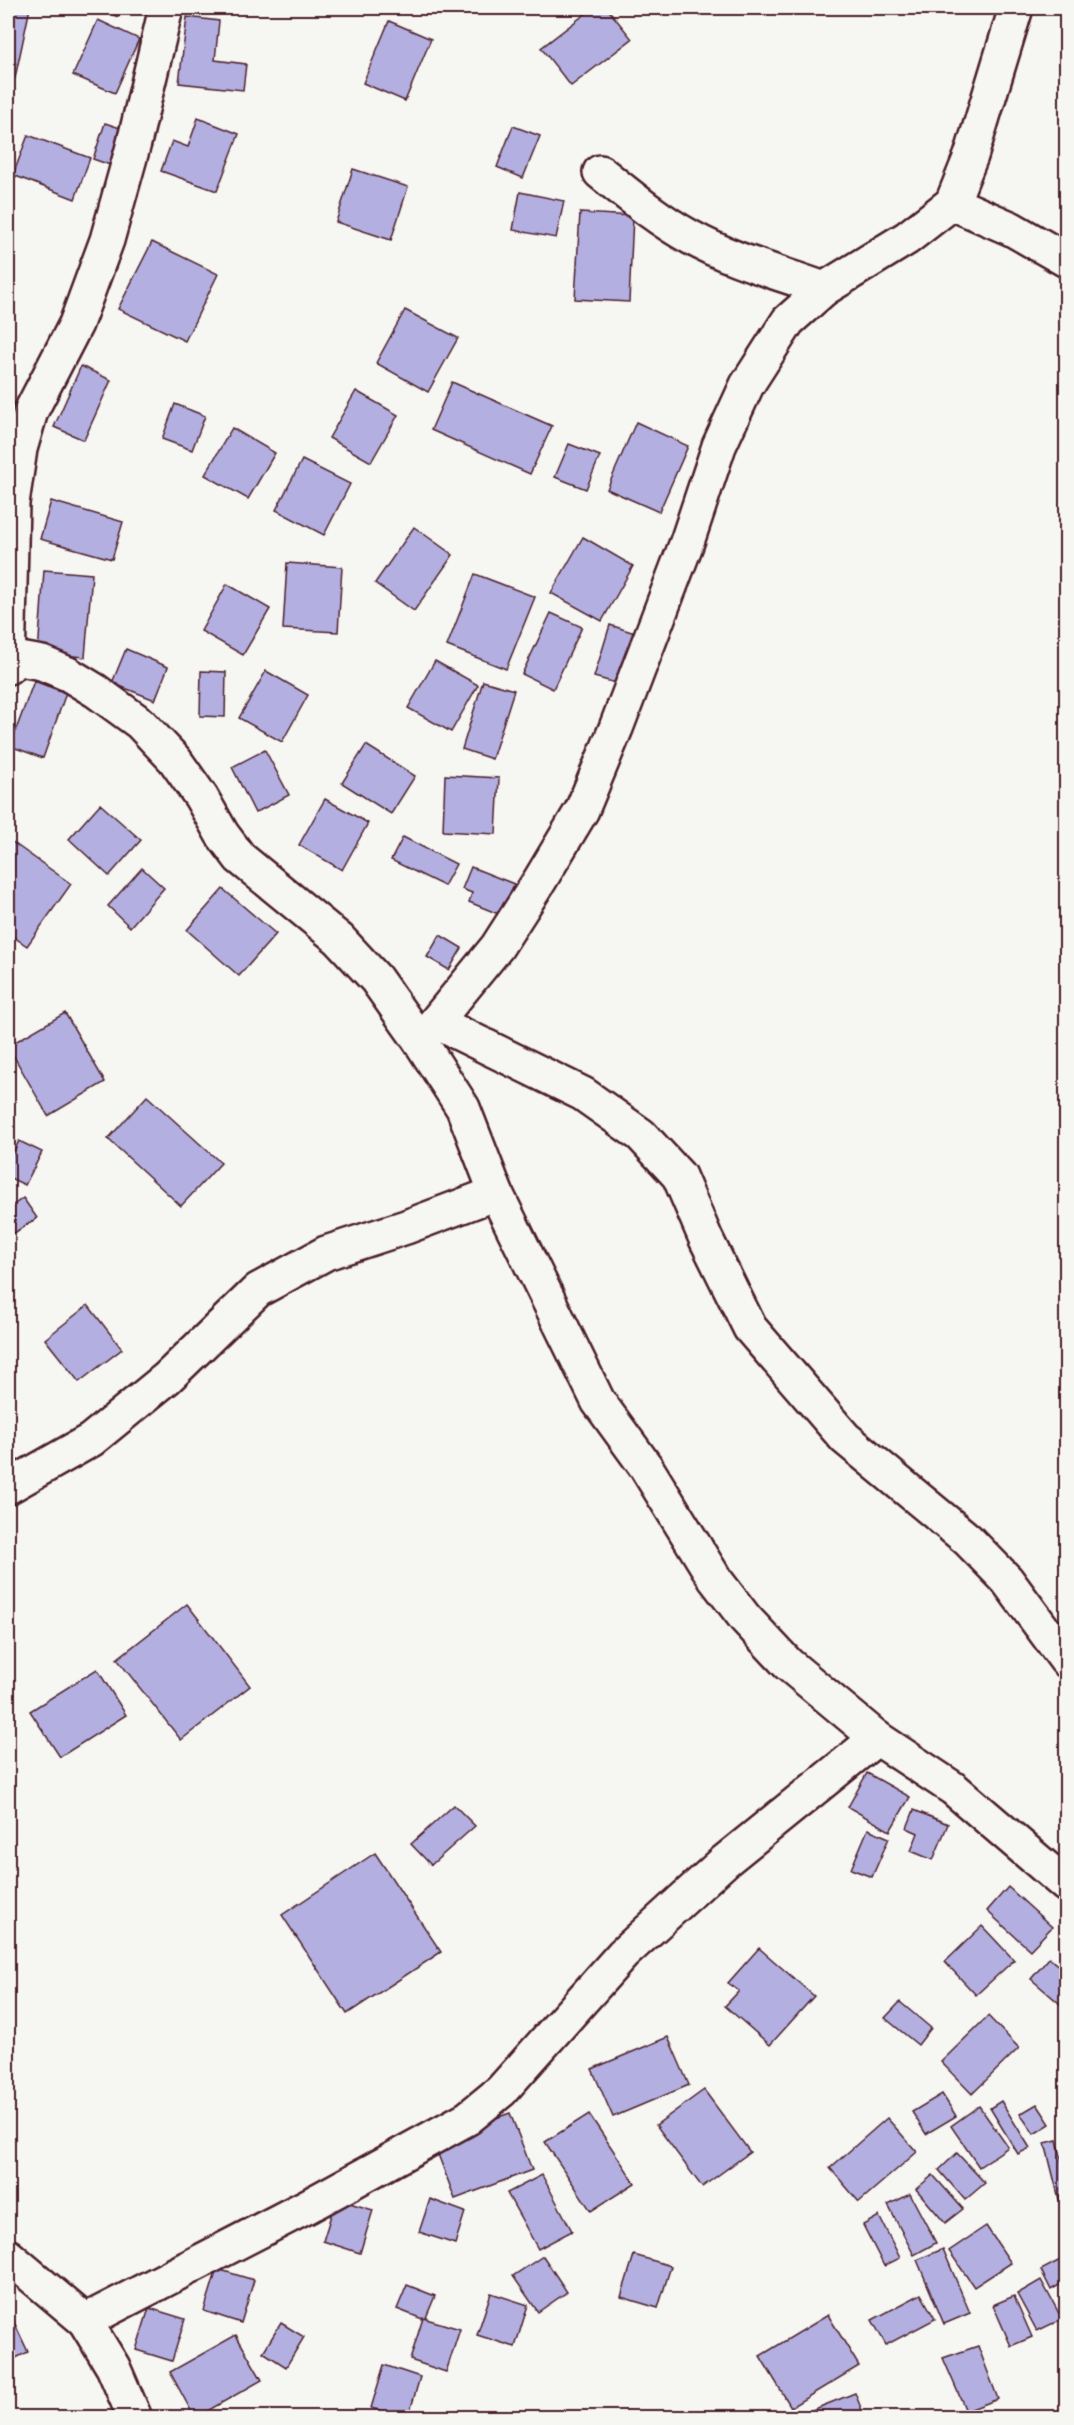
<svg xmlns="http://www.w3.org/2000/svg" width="1074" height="2425" font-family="'Gochi Hand',sans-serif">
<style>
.building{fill:#b3b0e1;stroke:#4a1f2b;stroke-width:1.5}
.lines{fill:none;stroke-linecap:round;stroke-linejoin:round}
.minor-casing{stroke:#4a1f2b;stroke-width:38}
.minor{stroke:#f6f6f2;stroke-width:33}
</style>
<rect width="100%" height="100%" fill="#f6f6f2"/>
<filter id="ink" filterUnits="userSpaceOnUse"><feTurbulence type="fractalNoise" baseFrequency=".0167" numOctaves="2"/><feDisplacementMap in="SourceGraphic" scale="12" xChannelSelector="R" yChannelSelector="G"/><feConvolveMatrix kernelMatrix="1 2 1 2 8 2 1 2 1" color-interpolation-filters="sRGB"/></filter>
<g filter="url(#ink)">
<!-- building -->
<g class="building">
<path d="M 8,8 L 30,8 L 15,78 L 8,76 Z"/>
<path d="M 99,8 L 123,8 L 118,17 Z"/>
<path d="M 593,8 L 607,8 L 632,39 L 571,86 L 541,48 Z"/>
<path d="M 187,17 L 219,21 L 215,60 L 246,64 L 243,90 L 179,83 Z"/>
<path d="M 98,20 L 139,39 L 115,93 L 73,75 Z"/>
<path d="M 389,21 L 431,39 L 405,101 L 363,83 Z"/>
<path d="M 198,118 L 239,134 L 217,191 L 161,171 L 172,141 L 188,147 Z"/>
<path d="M 105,123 L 126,130 L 113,166 L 93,159 Z"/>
<path d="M 513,126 L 540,136 L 523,178 L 497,167 Z"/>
<path d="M 28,135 L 90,158 L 75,199 L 13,175 Z"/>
<path d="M 353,169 L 408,187 L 391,240 L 336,222 Z"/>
<path d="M 520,192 L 564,201 L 556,238 L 513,230 Z"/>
<path d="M 580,213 L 633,216 L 629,302 L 575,299 Z"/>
<path d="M 152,242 L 218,274 L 185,341 L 118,309 Z"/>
<path d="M 405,310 L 458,338 L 428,392 L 376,363 Z"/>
<path d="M 81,366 L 111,380 L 84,440 L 54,427 Z"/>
<path d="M 452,382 L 552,426 L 530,474 L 431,430 Z"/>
<path d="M 356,391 L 398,415 L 371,462 L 329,438 Z"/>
<path d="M 175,404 L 205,416 L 192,450 L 162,439 Z"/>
<path d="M 636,422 L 688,446 L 659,512 L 607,489 Z"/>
<path d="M 232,428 L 275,453 L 248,499 L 205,475 Z"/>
<path d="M 569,444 L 600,456 L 586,489 L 555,477 Z"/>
<path d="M 302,460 L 350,484 L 324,535 L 276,510 Z"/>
<path d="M 51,501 L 123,522 L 112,559 L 40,539 Z"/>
<path d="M 414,527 L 453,555 L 414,611 L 375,583 Z"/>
<path d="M 583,537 L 633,566 L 602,621 L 551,593 Z"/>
<path d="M 287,563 L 342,567 L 338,632 L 283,629 Z"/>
<path d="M 44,570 L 92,574 L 85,657 L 38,653 Z"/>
<path d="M 475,574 L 535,597 L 506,669 L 447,646 Z"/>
<path d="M 227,584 L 270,609 L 243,655 L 201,631 Z"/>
<path d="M 551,613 L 582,627 L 553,689 L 522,674 Z"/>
<path d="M 610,625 L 641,635 L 627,686 L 594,677 Z"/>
<path d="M 126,649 L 168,667 L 155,700 L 112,683 Z"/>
<path d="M 435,661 L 478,685 L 451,732 L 408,708 Z"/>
<path d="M 201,671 L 226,672 L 225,717 L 200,716 Z"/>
<path d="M 266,671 L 308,695 L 282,742 L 239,718 Z"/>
<path d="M 34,681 L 66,693 L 43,758 L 10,746 Z"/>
<path d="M 483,681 L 514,690 L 492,759 L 462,749 Z"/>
<path d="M 366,745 L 415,776 L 391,814 L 342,783 Z"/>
<path d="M 265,750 L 289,795 L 255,813 L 232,767 Z"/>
<path d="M 445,775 L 499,778 L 496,834 L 443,831 Z"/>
<path d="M 325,799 L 368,823 L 342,870 L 299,845 Z"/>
<path d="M 100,804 L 141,840 L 109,876 L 69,839 Z"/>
<path d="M 403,837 L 456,864 L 444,886 L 391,860 Z"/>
<path d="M 8,839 L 71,884 L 27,946 L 8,933 Z"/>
<path d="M 471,867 L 514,884 L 501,915 L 469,902 L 472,893 L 462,889 Z"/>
<path d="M 142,868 L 164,888 L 130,927 L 108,906 Z"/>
<path d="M 223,889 L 276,934 L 239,976 L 187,930 Z"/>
<path d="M 440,935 L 462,948 L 449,970 L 427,957 Z"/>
<path d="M 65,1013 L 105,1082 L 48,1116 L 8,1046 Z"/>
<path d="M 147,1096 L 221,1163 L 181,1206 L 108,1139 Z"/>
<path d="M 19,1141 L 42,1152 L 25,1185 L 8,1177 L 8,1163 Z"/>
<path d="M 23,1198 L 37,1218 L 8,1237 L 8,1209 Z"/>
<path d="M 88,1305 L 122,1349 L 79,1382 L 45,1339 Z"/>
<path d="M 187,1604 L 250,1686 L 181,1740 L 117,1659 Z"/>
<path d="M 97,1669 L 126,1715 L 60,1757 L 30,1711 Z"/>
<path d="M 867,1773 L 910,1797 L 890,1831 L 848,1807 Z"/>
<path d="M 454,1805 L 475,1826 L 431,1865 L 411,1844 Z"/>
<path d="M 914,1810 L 948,1824 L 933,1860 L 911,1851 L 918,1833 L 907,1828 Z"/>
<path d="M 868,1829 L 889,1838 L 872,1877 L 851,1869 Z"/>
<path d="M 375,1853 L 441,1952 L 347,2014 L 282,1915 Z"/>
<path d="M 1008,1887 L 1052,1927 L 1030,1950 L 987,1911 Z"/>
<path d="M 982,1926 L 1014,1960 L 976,1995 L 945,1962 Z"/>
<path d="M 759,1948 L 814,1996 L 770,2045 L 725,2006 L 739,1991 L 728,1983 Z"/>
<path d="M 1049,1958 L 1066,1972 L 1066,2009 L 1031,1979 Z"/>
<path d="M 900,2002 L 931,2028 L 918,2045 L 885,2018 Z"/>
<path d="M 988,2016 L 1019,2048 L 972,2094 L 941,2062 Z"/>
<path d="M 668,2037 L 689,2085 L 613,2117 L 592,2069 Z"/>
<path d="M 704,2090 L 750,2152 L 702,2187 L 656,2125 Z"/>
<path d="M 942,2094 L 956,2116 L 926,2134 L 912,2112 Z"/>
<path d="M 1001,2101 L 1030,2148 L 1018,2154 L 990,2108 Z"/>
<path d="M 1037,2104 L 1050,2124 L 1034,2134 L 1020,2114 Z"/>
<path d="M 979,2106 L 1008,2147 L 979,2167 L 951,2126 Z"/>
<path d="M 510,2113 L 532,2170 L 455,2199 L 433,2141 Z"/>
<path d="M 589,2114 L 635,2183 L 591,2211 L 545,2142 Z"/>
<path d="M 887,2118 L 917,2152 L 859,2202 L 830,2168 Z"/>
<path d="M 1057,2140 L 1066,2176 L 1066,2197 L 1059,2199 L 1045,2143 Z"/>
<path d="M 957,2153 L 985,2183 L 965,2200 L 939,2170 Z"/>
<path d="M 542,2175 L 572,2231 L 538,2249 L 507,2193 Z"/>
<path d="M 933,2175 L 963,2209 L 945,2223 L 916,2189 Z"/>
<path d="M 910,2194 L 936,2243 L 914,2255 L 888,2205 Z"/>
<path d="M 336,2199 L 373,2210 L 360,2253 L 323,2241 Z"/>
<path d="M 430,2199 L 465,2212 L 455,2244 L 419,2232 Z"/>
<path d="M 879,2216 L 900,2258 L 884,2266 L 863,2225 Z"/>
<path d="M 986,2226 L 1011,2263 L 974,2287 L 949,2251 Z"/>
<path d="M 943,2249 L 970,2313 L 944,2324 L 917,2260 Z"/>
<path d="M 634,2255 L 671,2266 L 658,2308 L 621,2297 Z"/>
<path d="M 543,2256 L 567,2292 L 538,2312 L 513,2276 Z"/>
<path d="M 1066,2257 L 1066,2281 L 1051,2290 L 1041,2270 Z"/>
<path d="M 217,2269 L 254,2280 L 241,2323 L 204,2311 Z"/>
<path d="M 1041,2280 L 1062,2319 L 1037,2331 L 1017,2294 Z"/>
<path d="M 407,2285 L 435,2296 L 425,2320 L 397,2309 Z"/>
<path d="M 491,2293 L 528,2305 L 515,2347 L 477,2335 Z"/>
<path d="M 921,2294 L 935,2319 L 886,2345 L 872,2320 Z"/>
<path d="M 1014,2296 L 1032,2337 L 1011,2346 L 993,2305 Z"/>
<path d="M 149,2308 L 185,2319 L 172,2361 L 136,2350 Z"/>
<path d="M 828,2315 L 859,2366 L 791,2407 L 760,2356 Z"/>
<path d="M 423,2318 L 460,2329 L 446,2372 L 410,2360 Z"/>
<path d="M 13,2320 L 28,2352 L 8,2362 L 8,2323 Z"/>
<path d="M 281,2323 L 304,2337 L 286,2367 L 263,2352 Z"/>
<path d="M 236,2335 L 262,2380 L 195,2418 L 170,2372 Z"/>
<path d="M 978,2346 L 998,2399 L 966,2411 L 943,2358 Z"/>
<path d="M 384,2365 L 420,2377 L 408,2418 L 371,2408 Z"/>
<path d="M 855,2393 L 865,2418 L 792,2418 Z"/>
</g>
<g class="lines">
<!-- minor casing -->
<g class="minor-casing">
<g id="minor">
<path d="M 600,172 C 629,195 657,219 690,237 C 731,260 780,273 824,289"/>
<path d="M 952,203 L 1012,229 L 1066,260"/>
<path d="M 9,657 L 42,663 L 68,674 L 96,691 L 140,723 L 175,760 L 201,797 L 222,834 L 240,858 L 339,939 L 376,979 L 420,1041 L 463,1108 L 496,1193 L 598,1401 L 646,1467 L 715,1579 L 745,1618 L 788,1664 L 877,1738 L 954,1789 L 1066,1885"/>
<path d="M 8,667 L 12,503 L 20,449 L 31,411 L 76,324 L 107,240 L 134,143 L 166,8"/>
<path d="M 436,1022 L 583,1094 L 641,1135 L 679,1176 L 706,1239 L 750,1328 L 845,1438 L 967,1539 L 1007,1580 L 1066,1660"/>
<path d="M 420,1041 L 497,947 L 540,880 L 582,810 L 616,728 L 687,542 L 719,446 L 747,385 L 788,321 L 824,289 L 907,238 L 952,203 L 971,156 L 1016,8"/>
<path d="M 8,1487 L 91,1440 L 167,1378 L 258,1290 L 326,1253 L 406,1227 L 496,1193"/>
<path d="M 8,2256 L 85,2321 L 113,2367 L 135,2418"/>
<path d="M 85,2321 L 308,2206 L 468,2118 L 501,2091 L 623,1954 L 725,1861 L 877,1738"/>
</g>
</g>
<!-- minor -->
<use href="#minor" class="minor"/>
</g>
</g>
<!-- margin -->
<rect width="1074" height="2425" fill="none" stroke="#f6f6f2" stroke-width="30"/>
<rect x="15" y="15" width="1044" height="2395" fill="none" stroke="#4a1f2b" stroke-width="2" filter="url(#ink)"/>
</svg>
